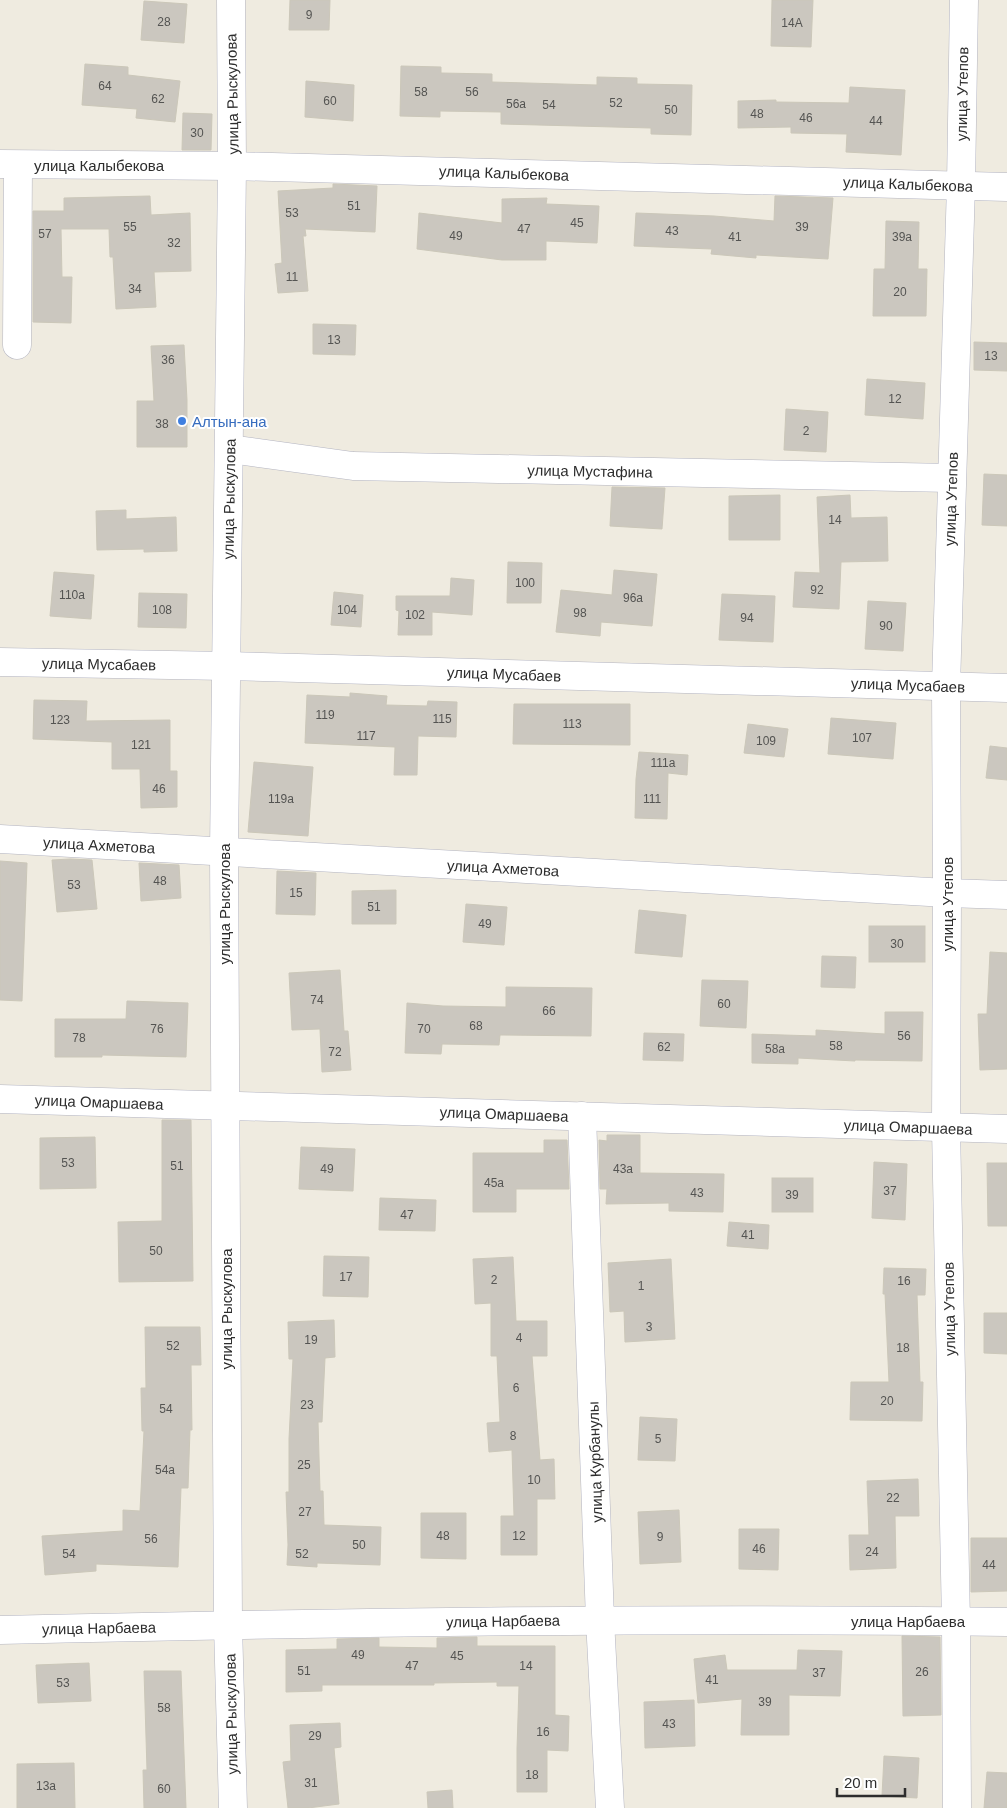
<svg xmlns="http://www.w3.org/2000/svg" width="1007" height="1808" font-family="Arial,sans-serif">
<style>
.building{fill:#cbc7bf;stroke:#cbc7b9}
.lines{fill:none;stroke-linecap:round;stroke-linejoin:round}
.minor-casing{stroke:#b3b4c1;stroke-width:29}
.minor{stroke:#fff;stroke-width:28}
.shop-dot{fill:#3f7fe0;stroke:#fff;stroke-width:2}
.labels{text-anchor:middle;dominant-baseline:central;stroke-width:4;stroke-linejoin:round;paint-order:stroke}
.number-label{font-size:12px;fill:#545452}
.street-label{font-size:15px;fill:#2d2d2d;stroke:#fff}
.shop-label{font-size:15px;fill:#366cbe;stroke:#fff;text-anchor:start}
</style>
<rect width="100%" height="100%" fill="#efebe0"/>
<!-- building -->
<g class="building">
<path d="M 290,0 L 330,0 L 329,30 L 289,30 Z"/>
<path d="M 772,0 L 813,0 L 811,47 L 771,46 Z"/>
<path d="M 144,1 L 187,4 L 184,43 L 141,40 Z"/>
<path d="M 85,64 L 128,67 L 128,75 L 180,81 L 175,122 L 136,118 L 137,109 L 82,105 Z"/>
<path d="M 401,66 L 441,67 L 441,73 L 492,74 L 492,82 L 597,85 L 597,77 L 637,78 L 637,84 L 692,85 L 691,135 L 651,134 L 651,128 L 501,124 L 501,112 L 440,111 L 440,117 L 400,116 Z"/>
<path d="M 306,81 L 354,85 L 353,121 L 305,117 Z"/>
<path d="M 850,87 L 905,90 L 901,155 L 846,152 L 847,134 L 791,133 L 791,127 L 738,128 L 738,101 L 776,100 L 776,102 L 849,103 Z"/>
<path d="M 183,113 L 212,114 L 211,150 L 182,150 Z"/>
<path d="M 333,184 L 377,186 L 375,232 L 305,229 L 306,236 L 303,236 L 308,291 L 278,293 L 275,264 L 282,263 L 278,191 L 333,188 Z"/>
<path d="M 150,196 L 151,215 L 190,213 L 191,271 L 154,272 L 156,307 L 116,309 L 113,257 L 110,257 L 109,229 L 61,229 L 62,277 L 72,277 L 71,323 L 33,322 L 33,211 L 64,211 L 64,198 Z"/>
<path d="M 775,196 L 833,198 L 828,259 L 756,255 L 756,258 L 711,254 L 712,249 L 634,246 L 636,213 L 714,216 L 774,221 Z"/>
<path d="M 547,198 L 546,204 L 599,206 L 597,243 L 546,241 L 546,260 L 502,260 L 417,249 L 419,213 L 502,223 L 502,199 Z"/>
<path d="M 886,221 L 919,222 L 918,269 L 927,269 L 926,316 L 873,316 L 874,269 L 885,269 Z"/>
<path d="M 313,324 L 356,325 L 355,355 L 313,354 Z"/>
<path d="M 974,342 L 1007,343 L 1007,371 L 974,370 Z"/>
<path d="M 184,345 L 187,400 L 187,447 L 137,447 L 137,401 L 154,401 L 151,346 Z"/>
<path d="M 867,379 L 925,383 L 923,419 L 865,415 Z"/>
<path d="M 786,409 L 828,412 L 826,452 L 784,450 Z"/>
<path d="M 984,474 L 1007,475 L 1007,526 L 982,525 Z"/>
<path d="M 612,487 L 665,488 L 662,529 L 610,526 Z"/>
<path d="M 780,495 L 780,540 L 729,540 L 729,496 Z"/>
<path d="M 850,495 L 851,518 L 887,517 L 888,561 L 841,562 L 839,609 L 793,607 L 795,572 L 820,573 L 817,497 Z"/>
<path d="M 126,510 L 126,519 L 176,517 L 177,551 L 144,552 L 144,549 L 97,550 L 96,511 Z"/>
<path d="M 508,562 L 542,563 L 541,603 L 507,603 Z"/>
<path d="M 614,570 L 657,574 L 652,626 L 601,622 L 600,636 L 556,632 L 561,590 L 612,595 Z"/>
<path d="M 54,572 L 94,575 L 91,619 L 50,616 Z"/>
<path d="M 451,578 L 474,580 L 472,615 L 432,612 L 432,635 L 398,635 L 399,611 L 396,610 L 396,596 L 450,596 Z"/>
<path d="M 334,592 L 363,595 L 361,627 L 331,625 Z"/>
<path d="M 139,593 L 187,594 L 186,628 L 138,627 Z"/>
<path d="M 722,594 L 775,596 L 773,642 L 719,640 Z"/>
<path d="M 868,601 L 906,603 L 903,651 L 865,649 Z"/>
<path d="M 350,693 L 387,696 L 386,705 L 427,706 L 428,701 L 457,702 L 456,737 L 418,736 L 417,775 L 394,775 L 395,747 L 305,743 L 307,695 L 350,697 Z"/>
<path d="M 34,700 L 87,701 L 86,721 L 170,720 L 170,771 L 177,771 L 177,807 L 141,808 L 140,769 L 112,769 L 112,742 L 33,739 Z"/>
<path d="M 514,704 L 630,704 L 630,745 L 513,744 Z"/>
<path d="M 831,718 L 896,723 L 893,759 L 828,754 Z"/>
<path d="M 748,724 L 788,729 L 784,757 L 744,753 Z"/>
<path d="M 990,746 L 1007,748 L 1007,780 L 986,778 Z"/>
<path d="M 639,752 L 688,755 L 687,775 L 668,773 L 667,819 L 635,818 L 636,779 Z"/>
<path d="M 254,762 L 313,767 L 308,836 L 248,832 Z"/>
<path d="M 70,859 L 92,860 L 97,909 L 57,912 L 52,860 Z"/>
<path d="M 0,861 L 27,863 L 22,1001 L 0,1000 Z"/>
<path d="M 139,863 L 179,865 L 181,898 L 141,901 Z"/>
<path d="M 277,871 L 316,873 L 315,915 L 276,914 Z"/>
<path d="M 396,890 L 396,924 L 352,924 L 352,891 Z"/>
<path d="M 466,904 L 507,907 L 504,945 L 463,942 Z"/>
<path d="M 639,910 L 686,915 L 682,957 L 635,953 Z"/>
<rect x="869" y="926" width="56" height="36"/>
<path d="M 990,952 L 1007,953 L 1007,1069 L 980,1070 L 978,1014 L 987,1014 Z"/>
<path d="M 822,956 L 856,957 L 855,988 L 821,987 Z"/>
<path d="M 340,970 L 344,1031 L 348,1031 L 351,1070 L 322,1072 L 320,1029 L 292,1030 L 289,973 Z"/>
<path d="M 702,980 L 748,981 L 746,1028 L 700,1026 Z"/>
<path d="M 506,987 L 592,988 L 591,1036 L 500,1035 L 499,1045 L 442,1044 L 441,1054 L 405,1053 L 407,1003 L 443,1006 L 506,1007 Z"/>
<path d="M 127,1001 L 188,1003 L 186,1057 L 102,1055 L 102,1057 L 55,1057 L 55,1019 L 126,1019 Z"/>
<path d="M 885,1012 L 923,1012 L 922,1061 L 855,1060 L 855,1061 L 798,1058 L 798,1064 L 752,1063 L 752,1034 L 816,1036 L 816,1030 L 885,1034 Z"/>
<path d="M 644,1033 L 684,1034 L 683,1061 L 643,1060 Z"/>
<path d="M 162,1120 L 191,1120 L 193,1281 L 119,1282 L 118,1222 L 162,1221 Z"/>
<path d="M 607,1135 L 640,1135 L 640,1173 L 724,1174 L 723,1212 L 669,1211 L 669,1203 L 606,1204 L 607,1189 L 600,1189 L 599,1140 L 607,1141 Z"/>
<path d="M 95,1137 L 96,1188 L 40,1189 L 40,1138 Z"/>
<path d="M 544,1140 L 567,1140 L 569,1189 L 516,1189 L 516,1212 L 473,1212 L 473,1153 L 544,1153 Z"/>
<path d="M 301,1147 L 355,1149 L 353,1191 L 299,1189 Z"/>
<path d="M 874,1162 L 907,1164 L 905,1220 L 872,1218 Z"/>
<path d="M 987,1163 L 1007,1163 L 1007,1226 L 988,1226 Z"/>
<rect x="772" y="1178" width="41" height="34"/>
<path d="M 380,1198 L 436,1200 L 435,1231 L 379,1230 Z"/>
<path d="M 729,1222 L 769,1225 L 768,1249 L 727,1246 Z"/>
<path d="M 324,1256 L 369,1257 L 368,1297 L 323,1296 Z"/>
<path d="M 513,1257 L 516,1321 L 547,1321 L 547,1356 L 532,1356 L 540,1460 L 554,1459 L 555,1499 L 537,1499 L 537,1555 L 501,1555 L 501,1516 L 514,1516 L 512,1450 L 489,1452 L 487,1423 L 500,1422 L 497,1356 L 491,1356 L 491,1303 L 475,1304 L 473,1259 Z"/>
<path d="M 671,1259 L 675,1339 L 625,1342 L 624,1311 L 610,1312 L 608,1263 Z"/>
<path d="M 884,1268 L 926,1269 L 925,1295 L 917,1295 L 920,1382 L 923,1382 L 922,1421 L 850,1420 L 851,1382 L 889,1382 L 885,1294 L 883,1294 Z"/>
<path d="M 984,1313 L 1007,1313 L 1007,1354 L 984,1353 Z"/>
<path d="M 334,1320 L 335,1357 L 325,1358 L 322,1422 L 318,1422 L 320,1491 L 323,1491 L 324,1525 L 381,1527 L 380,1565 L 317,1563 L 317,1567 L 287,1565 L 288,1545 L 286,1492 L 289,1492 L 289,1439 L 293,1359 L 289,1359 L 288,1322 Z"/>
<path d="M 145,1327 L 200,1327 L 201,1365 L 191,1365 L 192,1430 L 190,1430 L 188,1488 L 181,1488 L 178,1567 L 96,1564 L 96,1571 L 45,1575 L 42,1536 L 123,1531 L 123,1510 L 140,1511 L 144,1431 L 142,1431 L 141,1388 L 146,1388 Z"/>
<path d="M 640,1417 L 677,1419 L 675,1461 L 638,1460 Z"/>
<path d="M 918,1479 L 919,1516 L 895,1516 L 896,1568 L 850,1570 L 849,1535 L 869,1535 L 867,1481 Z"/>
<path d="M 679,1510 L 681,1562 L 640,1564 L 638,1512 Z"/>
<path d="M 421,1513 L 466,1513 L 466,1559 L 421,1558 Z"/>
<path d="M 739,1529 L 779,1529 L 778,1570 L 739,1569 Z"/>
<path d="M 971,1538 L 1007,1538 L 1007,1591 L 971,1592 Z"/>
<path d="M 902,1636 L 940,1637 L 941,1715 L 903,1716 Z"/>
<path d="M 477,1637 L 477,1646 L 555,1646 L 555,1715 L 569,1716 L 568,1751 L 547,1750 L 547,1792 L 517,1792 L 517,1749 L 519,1686 L 497,1686 L 497,1682 L 434,1683 L 434,1685 L 322,1685 L 322,1691 L 286,1692 L 286,1650 L 337,1649 L 337,1639 L 379,1638 L 379,1647 L 437,1648 L 437,1638 Z"/>
<path d="M 798,1650 L 842,1651 L 840,1696 L 789,1695 L 789,1735 L 741,1735 L 742,1699 L 698,1703 L 694,1659 L 725,1655 L 727,1670 L 797,1670 Z"/>
<path d="M 89,1663 L 91,1701 L 38,1703 L 36,1665 Z"/>
<path d="M 144,1671 L 181,1671 L 186,1808 L 144,1808 L 143,1770 L 147,1770 Z"/>
<path d="M 694,1700 L 695,1746 L 645,1748 L 644,1702 Z"/>
<path d="M 340,1723 L 341,1747 L 334,1748 L 339,1804 L 308,1808 L 288,1808 L 283,1762 L 291,1761 L 290,1725 Z"/>
<path d="M 884,1756 L 919,1758 L 917,1798 L 882,1796 Z"/>
<path d="M 74,1763 L 75,1808 L 17,1808 L 17,1764 Z"/>
<path d="M 987,1772 L 1007,1773 L 1007,1808 L 984,1808 Z"/>
<path d="M 452,1790 L 453,1808 L 428,1808 L 427,1792 Z"/>
</g>
<g class="lines">
<!-- minor casing -->
<g class="minor-casing">
<g id="minor">
<path d="M 231,0 L 232,166 L 224,852 L 228,1625 L 233,1808"/>
<path d="M 0,164 L 232,166 L 1007,187"/>
<path d="M 17,345 L 18,165"/>
<path d="M 230,449 L 353,466 L 951,478"/>
<path d="M 0,662 L 226,666 L 1007,688"/>
<path d="M 0,839 L 947,893 L 1007,895"/>
<path d="M 0,1099 L 1007,1129"/>
<path d="M 582,1116 L 600,1620 L 610,1808"/>
<path d="M 0,1630 C 336,1622 671,1617 1007,1622"/>
<path d="M 957,1808 L 956,1622 L 946,1128 L 947,893 L 946,686 L 961,185 L 964,0"/>
</g>
</g>
<!-- minor -->
<use href="#minor" class="minor"/>
</g>
<!-- markers -->
<circle class="shop-dot" cx="182" cy="421" r="5"/>
<g class="labels">
<!-- number labels -->
<g class="number-label">
<text x="309" y="15">9</text>
<text x="164" y="22">28</text>
<text x="792" y="23">14А</text>
<text x="105" y="86">64</text>
<text x="421" y="92">58</text>
<text x="472" y="92">56</text>
<text x="158" y="99">62</text>
<text x="330" y="101">60</text>
<text x="616" y="103">52</text>
<text x="516" y="104">56а</text>
<text x="549" y="105">54</text>
<text x="671" y="110">50</text>
<text x="757" y="114">48</text>
<text x="806" y="118">46</text>
<text x="876" y="121">44</text>
<text x="197" y="133">30</text>
<text x="354" y="206">51</text>
<text x="292" y="213">53</text>
<text x="577" y="223">45</text>
<text x="130" y="227">55</text>
<text x="802" y="227">39</text>
<text x="524" y="229">47</text>
<text x="672" y="231">43</text>
<text x="45" y="234">57</text>
<text x="456" y="236">49</text>
<text x="735" y="237">41</text>
<text x="902" y="237">39а</text>
<text x="174" y="243">32</text>
<text x="292" y="277">11</text>
<text x="135" y="289">34</text>
<text x="900" y="292">20</text>
<text x="334" y="340">13</text>
<text x="991" y="356">13</text>
<text x="168" y="360">36</text>
<text x="895" y="399">12</text>
<text x="162" y="424">38</text>
<text x="806" y="431">2</text>
<text x="835" y="520">14</text>
<text x="525" y="583">100</text>
<text x="817" y="590">92</text>
<text x="72" y="595">110а</text>
<text x="633" y="598">96а</text>
<text x="162" y="610">108</text>
<text x="347" y="610">104</text>
<text x="580" y="613">98</text>
<text x="415" y="615">102</text>
<text x="747" y="618">94</text>
<text x="886" y="626">90</text>
<text x="325" y="715">119</text>
<text x="442" y="719">115</text>
<text x="60" y="720">123</text>
<text x="572" y="724">113</text>
<text x="366" y="736">117</text>
<text x="862" y="738">107</text>
<text x="766" y="741">109</text>
<text x="141" y="745">121</text>
<text x="663" y="763">111а</text>
<text x="159" y="789">46</text>
<text x="281" y="799">119а</text>
<text x="652" y="799">111</text>
<text x="160" y="881">48</text>
<text x="74" y="885">53</text>
<text x="296" y="893">15</text>
<text x="374" y="907">51</text>
<text x="485" y="924">49</text>
<text x="897" y="944">30</text>
<text x="317" y="1000">74</text>
<text x="724" y="1004">60</text>
<text x="549" y="1011">66</text>
<text x="476" y="1026">68</text>
<text x="157" y="1029">76</text>
<text x="424" y="1029">70</text>
<text x="904" y="1036">56</text>
<text x="79" y="1038">78</text>
<text x="836" y="1046">58</text>
<text x="664" y="1047">62</text>
<text x="775" y="1049">58а</text>
<text x="335" y="1052">72</text>
<text x="68" y="1163">53</text>
<text x="177" y="1166">51</text>
<text x="327" y="1169">49</text>
<text x="623" y="1169">43а</text>
<text x="494" y="1183">45а</text>
<text x="890" y="1191">37</text>
<text x="697" y="1193">43</text>
<text x="792" y="1195">39</text>
<text x="407" y="1215">47</text>
<text x="748" y="1235">41</text>
<text x="156" y="1251">50</text>
<text x="346" y="1277">17</text>
<text x="494" y="1280">2</text>
<text x="904" y="1281">16</text>
<text x="641" y="1286">1</text>
<text x="649" y="1327">3</text>
<text x="519" y="1338">4</text>
<text x="311" y="1340">19</text>
<text x="173" y="1346">52</text>
<text x="903" y="1348">18</text>
<text x="516" y="1388">6</text>
<text x="887" y="1401">20</text>
<text x="307" y="1405">23</text>
<text x="166" y="1409">54</text>
<text x="513" y="1436">8</text>
<text x="658" y="1439">5</text>
<text x="304" y="1465">25</text>
<text x="165" y="1470">54а</text>
<text x="534" y="1480">10</text>
<text x="893" y="1498">22</text>
<text x="305" y="1512">27</text>
<text x="443" y="1536">48</text>
<text x="519" y="1536">12</text>
<text x="660" y="1537">9</text>
<text x="151" y="1539">56</text>
<text x="359" y="1545">50</text>
<text x="759" y="1549">46</text>
<text x="872" y="1552">24</text>
<text x="69" y="1554">54</text>
<text x="302" y="1554">52</text>
<text x="989" y="1565">44</text>
<text x="358" y="1655">49</text>
<text x="457" y="1656">45</text>
<text x="412" y="1666">47</text>
<text x="526" y="1666">14</text>
<text x="304" y="1671">51</text>
<text x="922" y="1672">26</text>
<text x="819" y="1673">37</text>
<text x="712" y="1680">41</text>
<text x="63" y="1683">53</text>
<text x="765" y="1702">39</text>
<text x="164" y="1708">58</text>
<text x="669" y="1724">43</text>
<text x="543" y="1732">16</text>
<text x="315" y="1736">29</text>
<text x="532" y="1775">18</text>
<text x="311" y="1783">31</text>
<text x="46" y="1786">13а</text>
<text x="164" y="1789">60</text>
</g>
<!-- street labels -->
<g class="street-label">
<text transform="translate(232 94) rotate(-91)">улица Рыскулова</text>
<text transform="translate(962 94) rotate(-89)">улица Утепов</text>
<text x="99" y="165">улица Калыбекова</text>
<text transform="translate(504 173) rotate(2)">улица Калыбекова</text>
<text transform="translate(908 184) rotate(2)">улица Калыбекова</text>
<text transform="translate(590 471) rotate(1)">улица Мустафина</text>
<text transform="translate(229 499) rotate(-89)">улица Рыскулова</text>
<text transform="translate(951 499) rotate(-88)">улица Утепов</text>
<text transform="translate(99 664) rotate(1)">улица Мусабаев</text>
<text transform="translate(504 674) rotate(2)">улица Мусабаев</text>
<text transform="translate(908 685) rotate(2)">улица Мусабаев</text>
<text transform="translate(99 845) rotate(3)">улица Ахметова</text>
<text transform="translate(503 868) rotate(3)">улица Ахметова</text>
<text transform="translate(224 904) rotate(-90)">улица Рыскулова</text>
<text transform="translate(947 904) rotate(-90)">улица Утепов</text>
<text transform="translate(99 1102) rotate(2)">улица Омаршаева</text>
<text transform="translate(504 1114) rotate(2)">улица Омаршаева</text>
<text transform="translate(908 1127) rotate(2)">улица Омаршаева</text>
<text transform="translate(226 1309) rotate(-90)">улица Рыскулова</text>
<text transform="translate(949 1309) rotate(-91)">улица Утепов</text>
<text transform="translate(595 1462) rotate(-92)">улица Курбанулы</text>
<text transform="translate(503 1621) rotate(-1)">улица Нарбаева</text>
<text x="908" y="1621">улица Нарбаева</text>
<text transform="translate(99 1628) rotate(-1)">улица Нарбаева</text>
<text transform="translate(231 1714) rotate(-91)">улица Рыскулова</text>
</g>
<!-- shop labels -->
<g class="shop-label">
<text x="192" y="421">Алтын-ана</text>
</g>
</g>
<!-- scale -->
<path d="M837 1788v8h68v-8" fill="none" stroke="#2d2d2d" stroke-width="2.5"/>
<text x="844" y="1788" font-size="15" fill="#2d2d2d" stroke="#ffffff" stroke-width="4" paint-order="stroke">20 m</text>
</svg>
